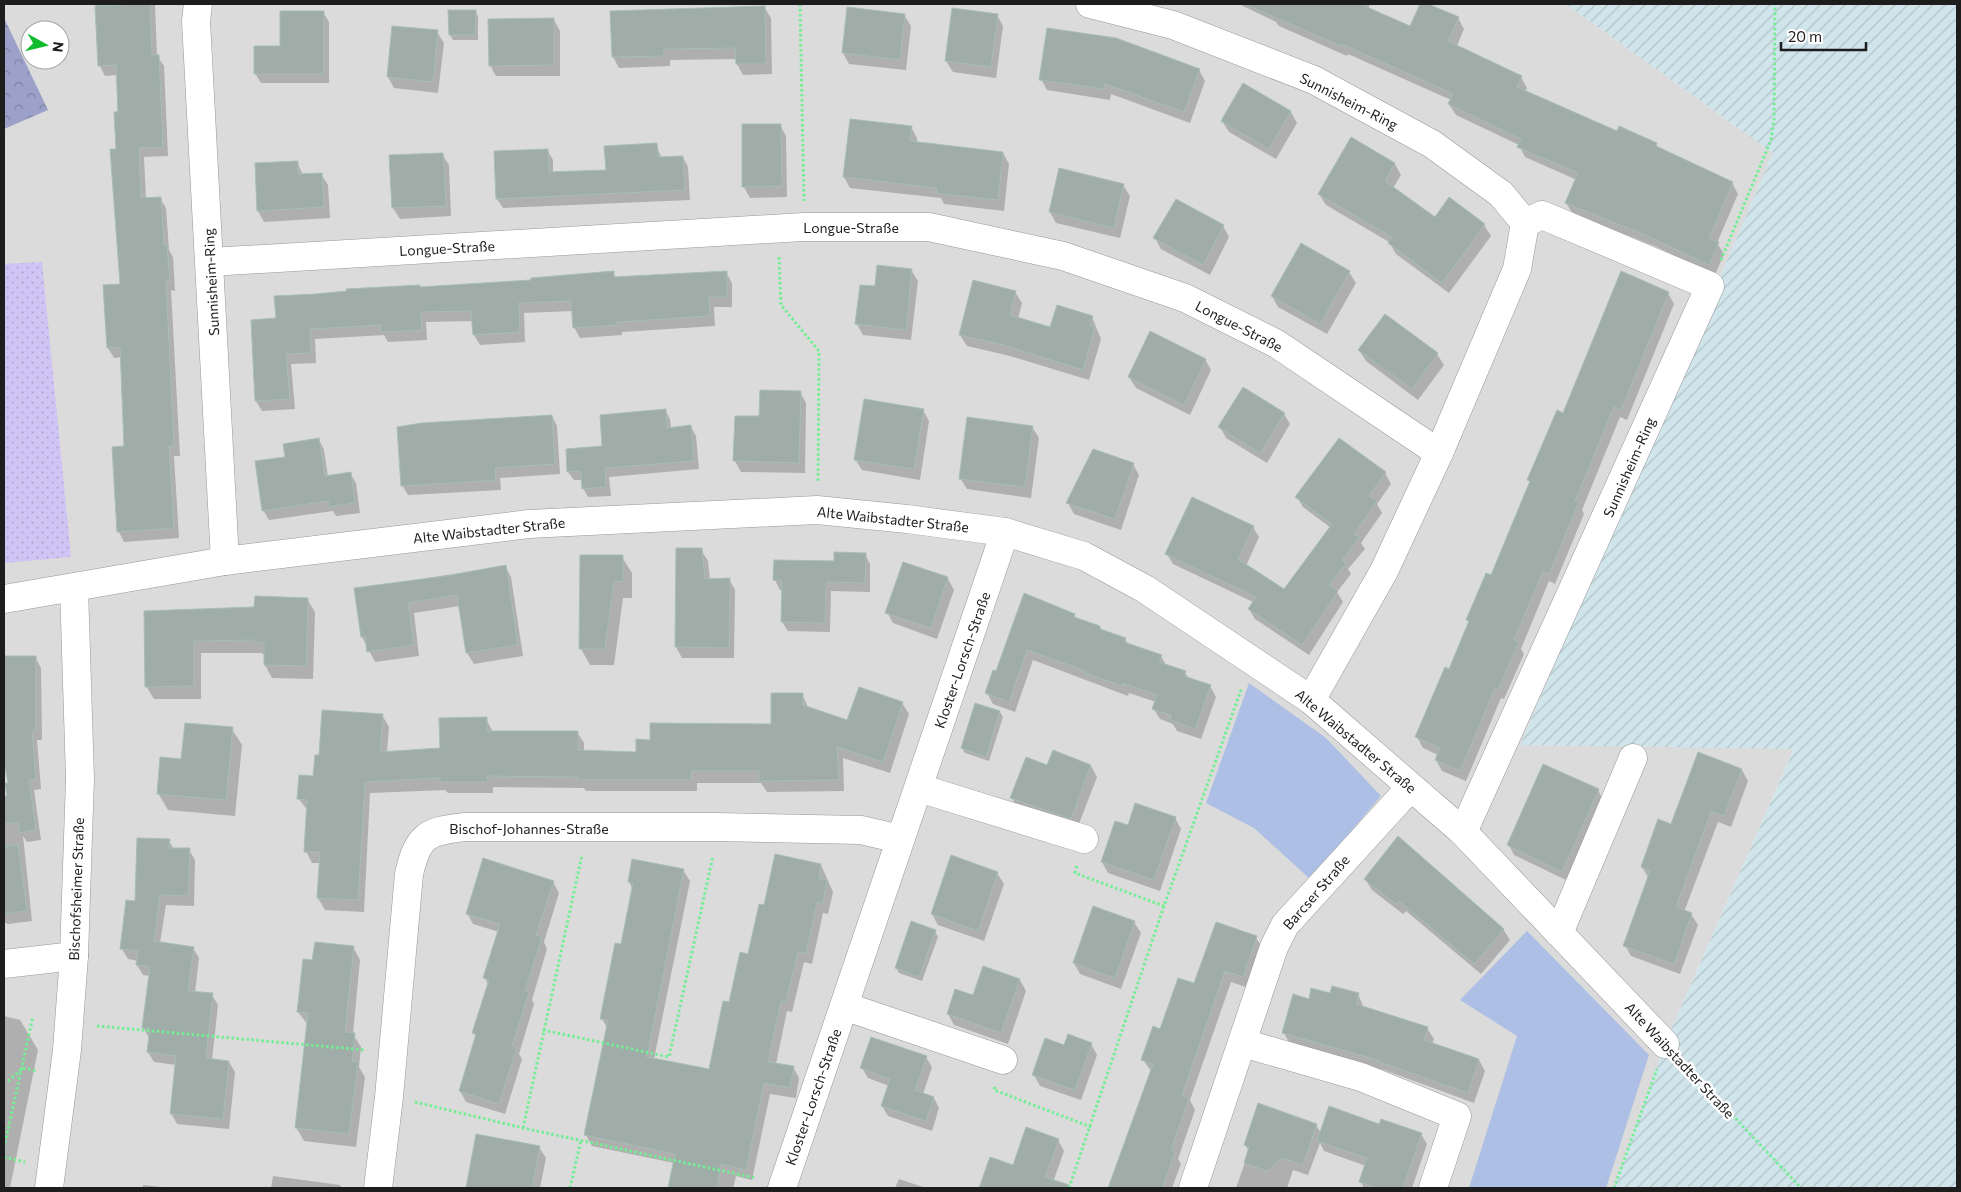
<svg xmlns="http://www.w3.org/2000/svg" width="1961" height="1192" font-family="Commissioner,sans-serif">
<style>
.residential{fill:#dadbda;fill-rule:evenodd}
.farmland{fill:url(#farmland-furrows)}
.grass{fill:#adbfe4}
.forest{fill:url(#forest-crowns)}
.park{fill:url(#park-dots)}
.shadow{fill:#0003}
.building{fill:#a0aca7;stroke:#a7beb5}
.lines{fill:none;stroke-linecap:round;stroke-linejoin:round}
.minor-casing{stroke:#979797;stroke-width:29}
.path{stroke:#74ee95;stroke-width:3;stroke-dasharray:2.5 2.5;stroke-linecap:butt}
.minor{stroke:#fff;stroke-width:28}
.labels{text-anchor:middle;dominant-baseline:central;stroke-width:5;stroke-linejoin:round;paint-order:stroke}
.street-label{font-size:14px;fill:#1d1d1d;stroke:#fff}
</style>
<defs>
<pattern id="farmland-furrows" width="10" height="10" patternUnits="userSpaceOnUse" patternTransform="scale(1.25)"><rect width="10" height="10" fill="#d0e4eb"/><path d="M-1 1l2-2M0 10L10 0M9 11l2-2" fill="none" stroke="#b2c3c9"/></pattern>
<pattern id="forest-crowns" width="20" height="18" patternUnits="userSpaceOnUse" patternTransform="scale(1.25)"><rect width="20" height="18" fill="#9ca1ca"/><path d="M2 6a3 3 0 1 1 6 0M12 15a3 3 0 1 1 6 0" fill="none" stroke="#7f83a3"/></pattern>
<pattern id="park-dots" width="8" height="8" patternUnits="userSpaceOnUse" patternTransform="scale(1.25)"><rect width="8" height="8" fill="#d0c4f5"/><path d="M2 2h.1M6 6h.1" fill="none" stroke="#b2a8d2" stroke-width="1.8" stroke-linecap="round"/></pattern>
</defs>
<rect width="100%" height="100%" fill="#e4edec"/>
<!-- residential -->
<path class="residential" d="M 4,4 L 1566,4 L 1773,153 L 1520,745 L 1794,748 L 1665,1044 L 1614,1188 L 4,1188 ZM 30,30 L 60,30 L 60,60 L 30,60 Z"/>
<!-- farmland -->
<path class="farmland" d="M 1566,4 L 1957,4 L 1957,1188 L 1614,1188 L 1665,1044 L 1794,749 L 1520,745 L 1773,153 Z"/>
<!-- grass -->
<g class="grass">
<path d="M 1249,683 L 1326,738 L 1381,796 L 1310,879 L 1254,828 L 1206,803 Z"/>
<path d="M 1527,931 L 1649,1055 L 1606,1188 L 1469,1188 L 1517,1036 L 1460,1000 Z"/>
</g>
<!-- forest -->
<path class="forest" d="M 4,18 L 48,110 L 4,129 Z"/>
<!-- park -->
<path class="park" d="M 42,262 L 71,557 L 4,563 L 4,264 Z"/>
<!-- shadow -->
<g class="shadow">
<path d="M 96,4 L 155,4 L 157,56 L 164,66 L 168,156 L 144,157 L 146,199 L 160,198 L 166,208 L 169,250 L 173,257 L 175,291 L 171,290 L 180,456 L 174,456 L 179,538 L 124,542 L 119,532 L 125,448 L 122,357 L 114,358 L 108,348 L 121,285 L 117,150 L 118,75 L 105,76 L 100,66 Z"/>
<path d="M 1239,4 L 1370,4 L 1368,9 L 1411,28 L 1422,4 L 1458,18 L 1464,29 L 1457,46 L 1521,77 L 1527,88 L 1525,92 L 1618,133 L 1656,144 L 1659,149 L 1732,183 L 1738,194 L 1717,243 L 1724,254 L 1715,275 L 1657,247 L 1573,214 L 1566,203 L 1577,180 L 1525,157 L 1519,145 L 1456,115 L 1449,104 L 1451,100 L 1348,54 L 1347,56 L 1279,26 L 1276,22 Z"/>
<path d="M 764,7 L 771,18 L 772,74 L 743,75 L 737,64 L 737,59 L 670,60 L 670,66 L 619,68 L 613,57 Z"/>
<path d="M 953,10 L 997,15 L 1003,26 L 996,78 L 953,72 L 946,61 Z"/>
<path d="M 475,11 L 478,16 L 478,40 L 453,40 L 450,35 Z"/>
<path d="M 323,12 L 329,22 L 329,83 L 261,83 L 255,73 L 281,47 Z"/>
<path d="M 904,15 L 911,26 L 906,70 L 849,64 L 843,53 Z"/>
<path d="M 554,20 L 560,31 L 560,76 L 496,76 L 490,65 Z"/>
<path d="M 437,32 L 444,43 L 438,93 L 394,88 L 388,77 Z"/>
<path d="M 1199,70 L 1205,81 L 1190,123 L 1111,94 L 1110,100 L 1047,90 L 1041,79 Z"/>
<path d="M 1291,112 L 1297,123 L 1276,159 L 1229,132 L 1222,121 Z"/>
<path d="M 780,125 L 786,136 L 787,197 L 750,198 L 744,187 Z"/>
<path d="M 911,127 L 917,138 L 917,143 L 1003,153 L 1009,164 L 1004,211 L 944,204 L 941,198 L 850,188 L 844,177 Z"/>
<path d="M 1351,139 L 1395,164 L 1401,175 L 1393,188 L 1435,219 L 1449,199 L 1484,225 L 1491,236 L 1449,293 L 1396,254 L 1389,242 L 1326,205 L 1319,194 Z"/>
<path d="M 656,145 L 662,159 L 683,157 L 688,167 L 690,200 L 503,208 L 497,199 L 547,150 L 553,160 L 553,173 L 607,172 Z"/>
<path d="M 442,154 L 449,165 L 451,216 L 400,219 L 393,208 L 391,156 Z"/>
<path d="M 297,162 L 303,175 L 321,174 L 328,185 L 330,218 L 264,222 L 258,211 Z"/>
<path d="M 1123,185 L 1130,196 L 1120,238 L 1056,223 L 1050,212 Z"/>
<path d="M 1223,226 L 1229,237 L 1210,275 L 1161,249 L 1155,238 Z"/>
<path d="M 911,270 L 918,281 L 911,340 L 863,335 L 857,324 L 876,288 Z"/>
<path d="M 613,272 L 616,278 L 726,272 L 732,283 L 732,307 L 714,307 L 715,326 L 622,332 L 622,335 L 580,338 L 574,327 L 573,311 L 524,313 L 525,342 L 480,345 L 474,335 L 473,321 L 426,322 L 427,340 L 388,342 L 384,335 L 315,339 L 316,363 L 291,364 L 295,409 L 262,411 L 256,401 L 277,320 L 420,288 L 533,281 Z"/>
<path d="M 1349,272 L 1356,283 L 1327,334 L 1278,307 L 1272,296 Z"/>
<path d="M 1015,292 L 1022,303 L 1018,319 L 1051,329 L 1092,317 L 1101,339 L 1089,380 L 1010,356 L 967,346 L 960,335 Z"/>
<path d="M 1668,293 L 1674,304 L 1627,420 L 1620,417 L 1582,510 L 1584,514 L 1555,584 L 1549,581 L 1521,649 L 1524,654 L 1504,699 L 1501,698 L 1466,781 L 1442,771 L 1436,760 L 1438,755 L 1423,748 L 1417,737 L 1449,670 L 1470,623 L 1468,620 L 1492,577 L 1530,483 L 1528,480 L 1563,414 Z"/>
<path d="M 1385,316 L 1437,354 L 1444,365 L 1418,400 L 1366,361 L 1359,350 Z"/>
<path d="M 1205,359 L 1211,370 L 1190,415 L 1136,388 L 1129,377 Z"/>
<path d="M 800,392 L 806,403 L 805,473 L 741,472 L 735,461 L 760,418 Z"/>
<path d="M 665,410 L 670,419 L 671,429 L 691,427 L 696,436 L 699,469 L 609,477 L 611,496 L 588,497 L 583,488 L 582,480 L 574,480 L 568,472 Z"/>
<path d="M 923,410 L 929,421 L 920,480 L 862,470 L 855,459 Z"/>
<path d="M 1284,414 L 1290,424 L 1267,463 L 1226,438 L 1220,427 Z"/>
<path d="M 552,416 L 557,426 L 560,474 L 500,478 L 501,490 L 408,495 L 402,485 Z"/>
<path d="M 1032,427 L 1039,438 L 1031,498 L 967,489 L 960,478 Z"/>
<path d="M 1339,439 L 1385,473 L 1391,484 L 1377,504 L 1382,513 L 1361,543 L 1365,549 L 1348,569 L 1351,574 L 1337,592 L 1343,602 L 1309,655 L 1255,619 L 1249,609 L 1253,602 L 1173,564 L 1167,554 L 1253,527 L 1259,537 L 1246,566 L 1284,591 L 1331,528 L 1303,507 L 1297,497 Z"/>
<path d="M 319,440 L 324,450 L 328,477 L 350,473 L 356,483 L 360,513 L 336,516 L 333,511 L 269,520 L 263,510 L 286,458 Z"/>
<path d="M 1133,464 L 1139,475 L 1121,530 L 1074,514 L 1068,503 Z"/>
<path d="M 701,550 L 708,561 L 710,580 L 729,579 L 735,590 L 734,658 L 682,658 L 676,647 Z"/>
<path d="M 865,554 L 870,564 L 870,592 L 831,591 L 830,632 L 788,631 L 782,622 L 783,590 L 780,590 L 775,580 Z"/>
<path d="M 622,557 L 632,573 L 632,598 L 623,598 L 614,665 L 590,665 L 581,649 Z"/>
<path d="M 904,563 L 948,579 L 954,590 L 937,639 L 893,623 L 887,612 Z"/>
<path d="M 505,566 L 511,577 L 523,656 L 474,664 L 467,653 L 460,606 L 414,613 L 419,656 L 375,662 L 362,637 L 356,589 Z"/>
<path d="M 1025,594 L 1074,615 L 1077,619 L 1100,627 L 1102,631 L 1125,639 L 1129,645 L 1161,656 L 1166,665 L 1185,672 L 1189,679 L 1210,686 L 1216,697 L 1201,739 L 1177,731 L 1173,724 L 1160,719 L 1153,708 L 1156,702 L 1129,693 L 1128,696 L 1033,660 L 1015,712 L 993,704 L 987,693 L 997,673 Z"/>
<path d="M 307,599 L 315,612 L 313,679 L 272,678 L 265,665 L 265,655 L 261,653 L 201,653 L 201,699 L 154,699 L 146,686 L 145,612 L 256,608 Z"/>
<path d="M 4,657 L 35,657 L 41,668 L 42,740 L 37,740 L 41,789 L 34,790 L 41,840 L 27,842 L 23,836 L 32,921 L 8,924 L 4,922 L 4,797 L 8,797 L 10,784 L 4,756 Z"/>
<path d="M 802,694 L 809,709 L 848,722 L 902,703 L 909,714 L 890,773 L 843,758 L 844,791 L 767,792 L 761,783 L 697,783 L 697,791 L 586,791 L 584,788 L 493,787 L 493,793 L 448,793 L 445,790 L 370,793 L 364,912 L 325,910 L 318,898 L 320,863 L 312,863 L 306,851 L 308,811 L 299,799 L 314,777 L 321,757 L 382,715 L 389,727 L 387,752 L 441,749 L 486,719 L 493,732 L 577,732 L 584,743 L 584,751 L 637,753 L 651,741 L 772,725 Z"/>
<path d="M 1000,712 L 1003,717 L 989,761 L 965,753 L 962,748 Z"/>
<path d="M 232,729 L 242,745 L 235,816 L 168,810 L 158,793 Z"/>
<path d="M 1091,766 L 1097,777 L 1077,829 L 1018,809 L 1012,798 L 1047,767 Z"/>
<path d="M 1742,770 L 1748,781 L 1731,827 L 1718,822 L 1684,912 L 1691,914 L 1698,925 L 1680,974 L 1631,956 L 1625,945 L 1649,879 L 1642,867 L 1672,826 Z"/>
<path d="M 1598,790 L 1603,800 L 1568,881 L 1514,855 L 1509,845 Z"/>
<path d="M 1175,818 L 1181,829 L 1160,891 L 1108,873 L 1102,862 L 1129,827 Z"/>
<path d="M 1398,837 L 1503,929 L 1510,940 L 1481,974 L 1406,911 L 1403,914 L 1372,890 L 1365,879 Z"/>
<path d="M 169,841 L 174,849 L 189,850 L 195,860 L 194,906 L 166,905 L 160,943 L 193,948 L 199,958 L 195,993 L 212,995 L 218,1005 L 212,1060 L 229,1062 L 235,1072 L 229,1129 L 177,1124 L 171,1113 L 176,1065 L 154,1062 L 148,1052 L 149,1038 L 143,1027 L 150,976 L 143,975 L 137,965 L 138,961 L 128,959 L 122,949 L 136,903 Z"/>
<path d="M 821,865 L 833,892 L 828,914 L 823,913 L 812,964 L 804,962 L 792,1012 L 787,1011 L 776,1064 L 793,1067 L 799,1078 L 796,1098 L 770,1094 L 752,1180 L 736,1176 L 733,1188 L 669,1188 L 674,1163 L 592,1146 L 586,1135 L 607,1028 L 602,1018 L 622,946 L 633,890 L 629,882 L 683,870 L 690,881 L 654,1059 L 710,1071 L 730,1004 L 765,906 Z"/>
<path d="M 997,873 L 1004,884 L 984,941 L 938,925 L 932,914 Z"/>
<path d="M 553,882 L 559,893 L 544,942 L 547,949 L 532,1000 L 534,1004 L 519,1054 L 522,1059 L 505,1114 L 466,1102 L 460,1091 L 476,1037 L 473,1033 L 488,984 L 485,978 L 499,932 L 473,924 L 467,913 Z"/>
<path d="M 1093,908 L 1134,922 L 1141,933 L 1121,989 L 1080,974 L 1074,963 Z"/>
<path d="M 935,931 L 938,937 L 922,981 L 899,973 L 896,968 Z"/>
<path d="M 1256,938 L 1263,949 L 1249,988 L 1231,982 L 1190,1100 L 1195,1110 L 1178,1159 L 1181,1164 L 1172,1188 L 1109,1188 L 1152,1072 L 1143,1060 L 1161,1030 L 1195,985 Z"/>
<path d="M 353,947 L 360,960 L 353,1034 L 361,1047 L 359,1067 L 365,1077 L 356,1147 L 304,1141 L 296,1127 L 308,1025 L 298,1012 L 304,960 L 314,961 Z"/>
<path d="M 1020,980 L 1026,991 L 1008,1044 L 954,1025 L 948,1014 L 974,997 Z"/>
<path d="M 1358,994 L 1364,1008 L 1427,1028 L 1434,1039 L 1432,1044 L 1479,1060 L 1485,1071 L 1474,1103 L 1384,1070 L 1290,1044 L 1284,1033 L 1309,1000 L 1331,995 Z"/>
<path d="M 4,1016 L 20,1020 L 38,1050 L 10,1188 L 4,1188 Z"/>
<path d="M 1091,1044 L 1097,1055 L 1081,1100 L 1040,1086 L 1034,1075 L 1065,1046 Z"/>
<path d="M 926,1057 L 932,1067 L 923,1094 L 934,1098 L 939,1108 L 932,1131 L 888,1116 L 882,1106 L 889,1086 L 868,1078 L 862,1068 Z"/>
<path d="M 1316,1125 L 1321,1133 L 1380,1125 L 1421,1134 L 1427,1144 L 1412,1188 L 1364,1188 L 1361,1182 L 1366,1166 L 1324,1151 L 1320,1143 L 1308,1175 L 1293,1170 L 1287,1188 L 1236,1188 L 1249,1151 L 1245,1145 Z"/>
<path d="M 1058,1140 L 1064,1151 L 1051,1188 L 986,1188 L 982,1182 L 1014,1167 Z"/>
<path d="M 539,1147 L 546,1158 L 540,1188 L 468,1187 Z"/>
<path d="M 273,1176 L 340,1185 L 342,1188 L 271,1188 Z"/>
<path d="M 899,1179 L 926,1188 L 895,1188 Z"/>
<path d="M 143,1185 L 171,1188 L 143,1188 Z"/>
</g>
<!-- building -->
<g class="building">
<path d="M 150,4 L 152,55 L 159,55 L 163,147 L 139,148 L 141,198 L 161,197 L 164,245 L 167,245 L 170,281 L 166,281 L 174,446 L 169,446 L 174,528 L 117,532 L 112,447 L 124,446 L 120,347 L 107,348 L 103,285 L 120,284 L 110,149 L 116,149 L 114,112 L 118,112 L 116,65 L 98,66 L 95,6 Z"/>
<path d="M 1244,4 L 1360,4 L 1410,26 L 1420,4 L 1428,4 L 1459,17 L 1448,41 L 1522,76 L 1517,87 L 1617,131 L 1619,126 L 1657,143 L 1656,146 L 1733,182 L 1709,238 L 1719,242 L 1709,265 L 1650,237 L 1565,203 L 1578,173 L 1517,147 L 1521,139 L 1448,104 L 1453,94 L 1342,44 L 1341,46 Z"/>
<path d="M 765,6 L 766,64 L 736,64 L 735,48 L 664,49 L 664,56 L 612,57 L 610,11 Z"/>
<path d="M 847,7 L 905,14 L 900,60 L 842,53 Z"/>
<path d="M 952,8 L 998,14 L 991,67 L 945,61 Z"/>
<path d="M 448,10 L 476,10 L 475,35 L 449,35 Z"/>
<path d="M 280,11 L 324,11 L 324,74 L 254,74 L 254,46 L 280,46 Z"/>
<path d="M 554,18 L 554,65 L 489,66 L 488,19 Z"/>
<path d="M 392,26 L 438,30 L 433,82 L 387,77 Z"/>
<path d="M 1047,28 L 1116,38 L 1200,69 L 1184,112 L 1105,84 L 1105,89 L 1039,80 Z"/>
<path d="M 1243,83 L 1291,111 L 1269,149 L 1221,121 Z"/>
<path d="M 850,119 L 912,126 L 910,141 L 1003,152 L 998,200 L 936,193 L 937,188 L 843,177 Z"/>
<path d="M 742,124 L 781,124 L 782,186 L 742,187 Z"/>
<path d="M 1351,137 L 1395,163 L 1385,181 L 1435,217 L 1449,197 L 1485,224 L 1442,283 L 1388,243 L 1392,237 L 1318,194 Z"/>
<path d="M 657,143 L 658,157 L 683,156 L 685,190 L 496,199 L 494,151 L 548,149 L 549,172 L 606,170 L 604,146 Z"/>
<path d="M 443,153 L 446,206 L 392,208 L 389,155 Z"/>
<path d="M 298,161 L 298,174 L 322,173 L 324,207 L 257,211 L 255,163 Z"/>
<path d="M 1059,168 L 1124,184 L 1114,228 L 1049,212 Z"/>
<path d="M 1176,199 L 1224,225 L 1203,265 L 1153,238 Z"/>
<path d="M 1301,243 L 1350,271 L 1320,324 L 1271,296 Z"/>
<path d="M 877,265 L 912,269 L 906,330 L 855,324 L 860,285 L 875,286 Z"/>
<path d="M 614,271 L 614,277 L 727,271 L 727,297 L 709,297 L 710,316 L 617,322 L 617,325 L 573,328 L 571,301 L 519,303 L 520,332 L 473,335 L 471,311 L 421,312 L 422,330 L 381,332 L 381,325 L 310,329 L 311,353 L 286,354 L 290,399 L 255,401 L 251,320 L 276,318 L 274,296 L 316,294 L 347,291 L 346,289 L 420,285 L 420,287 L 531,280 L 531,278 Z"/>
<path d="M 1621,271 L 1669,292 L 1621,410 L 1614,407 L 1575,501 L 1579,502 L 1549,574 L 1543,571 L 1514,640 L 1519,642 L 1498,690 L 1495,688 L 1460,771 L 1435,760 L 1440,748 L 1415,737 L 1445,667 L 1449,669 L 1469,621 L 1466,620 L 1486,573 L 1491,575 L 1530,481 L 1527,480 L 1557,410 L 1563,413 Z"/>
<path d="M 973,280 L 1016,291 L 1010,315 L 1050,327 L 1057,305 L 1093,316 L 1090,325 L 1095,327 L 1083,370 L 1003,345 L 959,335 Z"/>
<path d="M 1385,314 L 1438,353 L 1412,389 L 1358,350 Z"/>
<path d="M 1150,331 L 1206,359 L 1184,405 L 1128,377 Z"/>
<path d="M 1243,387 L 1285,413 L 1260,453 L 1218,427 Z"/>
<path d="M 760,390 L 801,391 L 799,463 L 733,461 L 735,416 L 759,416 Z"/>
<path d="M 864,399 L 924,409 L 914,469 L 854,460 Z"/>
<path d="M 666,409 L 667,428 L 691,425 L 694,461 L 605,468 L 606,487 L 582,489 L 581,471 L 567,472 L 566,449 L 602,446 L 600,415 Z"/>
<path d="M 552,415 L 555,464 L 495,468 L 496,480 L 401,486 L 397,427 L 422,423 Z"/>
<path d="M 967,417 L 1033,426 L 1025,487 L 959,479 Z"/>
<path d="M 319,438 L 325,476 L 351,472 L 355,503 L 329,507 L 328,501 L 262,511 L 255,461 L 285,457 L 283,444 Z"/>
<path d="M 1339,438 L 1386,472 L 1369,496 L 1377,501 L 1354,534 L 1360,537 L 1342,560 L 1346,563 L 1329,585 L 1338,591 L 1302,645 L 1248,609 L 1256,597 L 1165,554 L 1192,497 L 1254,526 L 1238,559 L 1284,589 L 1332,524 L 1295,497 Z"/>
<path d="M 1093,449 L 1134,463 L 1115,519 L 1066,503 Z"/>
<path d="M 676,548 L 702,548 L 705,579 L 730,578 L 729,648 L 675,647 Z"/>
<path d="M 834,552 L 866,553 L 865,583 L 826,582 L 825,623 L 781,622 L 782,581 L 773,580 L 774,560 L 834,561 Z"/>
<path d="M 580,555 L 623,555 L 623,582 L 614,581 L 605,649 L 579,649 Z"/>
<path d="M 903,562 L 948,577 L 931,628 L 885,613 Z"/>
<path d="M 506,565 L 518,645 L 466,653 L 457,595 L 408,603 L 414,645 L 367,652 L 365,637 L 361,637 L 354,588 L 446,576 Z"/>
<path d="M 1024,593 L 1075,614 L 1074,617 L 1100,626 L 1100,629 L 1126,638 L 1124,642 L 1162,655 L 1159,662 L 1186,671 L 1184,676 L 1211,685 L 1195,729 L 1170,720 L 1171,715 L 1152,709 L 1157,695 L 1123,683 L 1122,686 L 1085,673 L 1086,671 L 1027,650 L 1009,702 L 985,693 L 993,670 L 996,671 Z"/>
<path d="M 255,596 L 308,598 L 306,666 L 264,665 L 264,643 L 254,642 L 254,640 L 194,641 L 194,686 L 145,687 L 144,611 L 254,607 Z"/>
<path d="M 4,656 L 36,656 L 36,730 L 32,730 L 36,779 L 29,780 L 36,830 L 20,833 L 18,822 L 4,824 L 4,796 L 7,796 L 5,783 L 8,783 L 4,762 Z"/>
<path d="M 859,687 L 903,702 L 883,762 L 837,747 L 839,780 L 759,781 L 759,771 L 691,771 L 691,780 L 578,780 L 578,777 L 487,776 L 488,782 L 440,782 L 440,778 L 365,782 L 358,900 L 317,898 L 320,852 L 304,852 L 307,800 L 297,799 L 299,775 L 313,776 L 315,755 L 319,755 L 322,710 L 383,714 L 380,752 L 440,748 L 439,718 L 487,717 L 487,731 L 578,731 L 578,750 L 636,752 L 636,739 L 650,740 L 650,723 L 771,724 L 771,693 L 803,693 L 803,705 L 847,720 Z"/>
<path d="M 975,703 L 1000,711 L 986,757 L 961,748 Z"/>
<path d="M 185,723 L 233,727 L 226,800 L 157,794 L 160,757 L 181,759 Z"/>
<path d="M 1053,750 L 1091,765 L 1071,819 L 1010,798 L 1026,757 L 1047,765 Z"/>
<path d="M 1698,752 L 1742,769 L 1724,816 L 1711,812 L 1676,907 L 1692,913 L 1674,964 L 1623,946 L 1650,871 L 1641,867 L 1658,819 L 1671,824 Z"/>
<path d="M 1543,764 L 1599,789 L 1562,872 L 1507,845 Z"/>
<path d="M 1135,803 L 1176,817 L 1154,880 L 1101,862 L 1115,821 L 1128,825 Z"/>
<path d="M 1398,836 L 1504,929 L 1474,964 L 1399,901 L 1396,904 L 1364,879 Z"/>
<path d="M 137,838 L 170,839 L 169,848 L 190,848 L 188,896 L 160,895 L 154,941 L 194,947 L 188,991 L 213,993 L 206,1058 L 229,1061 L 223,1119 L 170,1114 L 176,1056 L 147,1052 L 150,1028 L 142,1028 L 150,967 L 136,965 L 138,951 L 120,949 L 126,900 L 135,901 Z"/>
<path d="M 18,845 L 27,911 L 4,914 L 4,846 Z"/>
<path d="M 775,854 L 821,864 L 819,878 L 827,880 L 823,903 L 817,902 L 806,953 L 798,952 L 786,1002 L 781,1001 L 773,1038 L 768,1062 L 794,1066 L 790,1088 L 764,1083 L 746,1170 L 721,1164 L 717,1188 L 668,1188 L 675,1154 L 584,1135 L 608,1020 L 600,1019 L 615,943 L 621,944 L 633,883 L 628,882 L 632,859 L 684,869 L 647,1057 L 709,1069 L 723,1001 L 729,1002 L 740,952 L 748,954 L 759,904 L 764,905 Z"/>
<path d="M 951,855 L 998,872 L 978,931 L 931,914 Z"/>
<path d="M 483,858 L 554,881 L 536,935 L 542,937 L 525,991 L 529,992 L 512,1046 L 517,1047 L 499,1104 L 459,1091 L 476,1034 L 472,1033 L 489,980 L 483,978 L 500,924 L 466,914 Z"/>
<path d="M 1093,906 L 1135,921 L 1115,978 L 1073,963 Z"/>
<path d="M 911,921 L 936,930 L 919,977 L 895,968 Z"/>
<path d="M 1216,922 L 1257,936 L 1243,977 L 1225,971 L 1182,1095 L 1189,1098 L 1171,1150 L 1175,1152 L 1162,1188 L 1108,1188 L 1153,1064 L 1141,1060 L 1153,1026 L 1160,1029 L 1178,978 L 1194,983 Z"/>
<path d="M 315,942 L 354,946 L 345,1032 L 355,1033 L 352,1062 L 358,1062 L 349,1134 L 295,1128 L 308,1013 L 297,1012 L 303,959 L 312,960 Z"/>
<path d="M 983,966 L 1020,979 L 1001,1033 L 947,1014 L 955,989 L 973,995 Z"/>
<path d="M 1332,986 L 1359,993 L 1356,1004 L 1428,1027 L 1424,1040 L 1479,1059 L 1468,1093 L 1377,1061 L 1378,1060 L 1282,1033 L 1293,994 L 1309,999 L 1311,988 L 1330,993 Z"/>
<path d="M 1068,1034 L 1092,1043 L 1075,1090 L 1032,1075 L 1045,1038 L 1064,1045 Z"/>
<path d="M 871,1037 L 927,1056 L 915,1090 L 934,1097 L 926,1121 L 881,1106 L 890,1079 L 860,1068 Z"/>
<path d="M 1258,1103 L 1317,1124 L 1303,1165 L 1282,1158 L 1267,1171 L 1244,1163 L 1249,1147 L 1244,1145 Z"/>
<path d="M 1329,1106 L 1379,1124 L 1381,1119 L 1422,1133 L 1403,1188 L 1377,1188 L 1359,1182 L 1367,1158 L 1317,1141 Z"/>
<path d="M 1026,1127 L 1059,1139 L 1045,1177 L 1069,1185 L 1069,1188 L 979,1188 L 990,1157 L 1013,1165 Z"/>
<path d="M 476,1134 L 540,1146 L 532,1188 L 466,1188 Z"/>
</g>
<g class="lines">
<!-- minor casing -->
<g class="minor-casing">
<g id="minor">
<path d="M 198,4 L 196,21 L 225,561"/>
<path d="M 1090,4 L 1173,25 L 1314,80 L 1432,144 L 1501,194 L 1525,223 L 1542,215 L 1710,286 L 1463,832"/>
<path d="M 210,262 L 803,227 L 929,227 L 1063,256 L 1185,298 L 1277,344 L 1439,453"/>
<path d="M 4,599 L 225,561 L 529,524 L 817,510 L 907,519 L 1005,532 L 1084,556 L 1145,589 L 1311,700 L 1463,832 L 1665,1044"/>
<path d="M 1311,700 L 1384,571 L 1439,453 L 1517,269 L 1525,223"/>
<path d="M 919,788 L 1084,839"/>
<path d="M 1559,933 L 1633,758"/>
<path d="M 4,964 L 74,956"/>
<path d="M 844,1006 L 1003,1060"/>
<path d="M 1243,1043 L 1361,1077 L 1457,1116 L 1433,1188"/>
<path d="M 49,1188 L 67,1050 L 74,956 L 80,778 L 74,588"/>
<path d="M 378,1188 L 389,1097 L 409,874 C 418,836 426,831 465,827 L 719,827 L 861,830 L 900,839"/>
<path d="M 782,1188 L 1005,532"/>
<path d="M 1193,1188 L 1274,947 L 1285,925 L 1410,788"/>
</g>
</g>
<!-- path -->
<g class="path">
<path d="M 800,4 L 804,201"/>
<path d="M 779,257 L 781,305 L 819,351 L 818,482"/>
<path d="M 1721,260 L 1771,140 L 1774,120 L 1775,4"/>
<path d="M 1077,866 L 1075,873 L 1164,906"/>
<path d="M 97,1026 L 365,1050"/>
<path d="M 543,1030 L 669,1057 L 713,856"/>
<path d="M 1684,1064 L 1801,1188"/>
<path d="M 8,1081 L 23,1068 L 37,1071"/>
<path d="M 995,1087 L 994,1090 L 1091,1127"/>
<path d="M 415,1102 L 523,1128 L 756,1178"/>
<path d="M 523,1128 L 582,855"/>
<path d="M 4,1148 L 33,1016"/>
<path d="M 4,1157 L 25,1162"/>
<path d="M 570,1188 L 581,1140"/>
<path d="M 1069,1188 L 1164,906 L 1242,687"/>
<path d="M 1614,1188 L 1657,1069"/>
</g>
<!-- minor -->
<use href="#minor" class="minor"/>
</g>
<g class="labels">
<!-- street labels -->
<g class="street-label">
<text transform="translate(1349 101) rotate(27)">Sunnisheim-Ring</text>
<text x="851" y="227">Longue-Straße</text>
<text transform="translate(447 248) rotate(-3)">Longue-Straße</text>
<text transform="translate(211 282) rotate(-93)">Sunnisheim-Ring</text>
<text transform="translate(1239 326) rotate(27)">Longue-Straße</text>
<text transform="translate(1629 467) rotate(-66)">Sunnisheim-Ring</text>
<text transform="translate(893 519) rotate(6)">Alte Waibstadter Straße</text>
<text transform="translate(489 530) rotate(-6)">Alte Waibstadter Straße</text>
<text transform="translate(962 660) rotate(-71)">Kloster-Lorsch-Straße</text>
<text transform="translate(1356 741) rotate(40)">Alte Waibstadter Straße</text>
<text x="529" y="828">Bischof-Johannes-Straße</text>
<text transform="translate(76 889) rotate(-88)">Bischofsheimer Straße</text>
<text transform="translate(1316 892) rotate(-49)">Barcser Straße</text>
<text transform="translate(1680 1060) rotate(47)">Alte Waibstadter Straße</text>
<text transform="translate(813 1097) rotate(-71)">Kloster-Lorsch-Straße</text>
</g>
</g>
<!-- border -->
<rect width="1961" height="1192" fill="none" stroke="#1d1d1d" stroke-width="10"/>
<!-- north arrow -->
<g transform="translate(45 45) rotate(98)"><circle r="24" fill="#ffffff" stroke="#a5a5a5"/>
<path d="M0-4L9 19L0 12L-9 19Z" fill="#10bb2d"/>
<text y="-8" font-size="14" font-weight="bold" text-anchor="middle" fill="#1d1d1d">N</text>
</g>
<!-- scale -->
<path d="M1781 42v8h85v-8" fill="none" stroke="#1d1d1d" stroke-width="2.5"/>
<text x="1788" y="42" font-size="15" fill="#1d1d1d" stroke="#ffffff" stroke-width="4" paint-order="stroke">20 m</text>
</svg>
